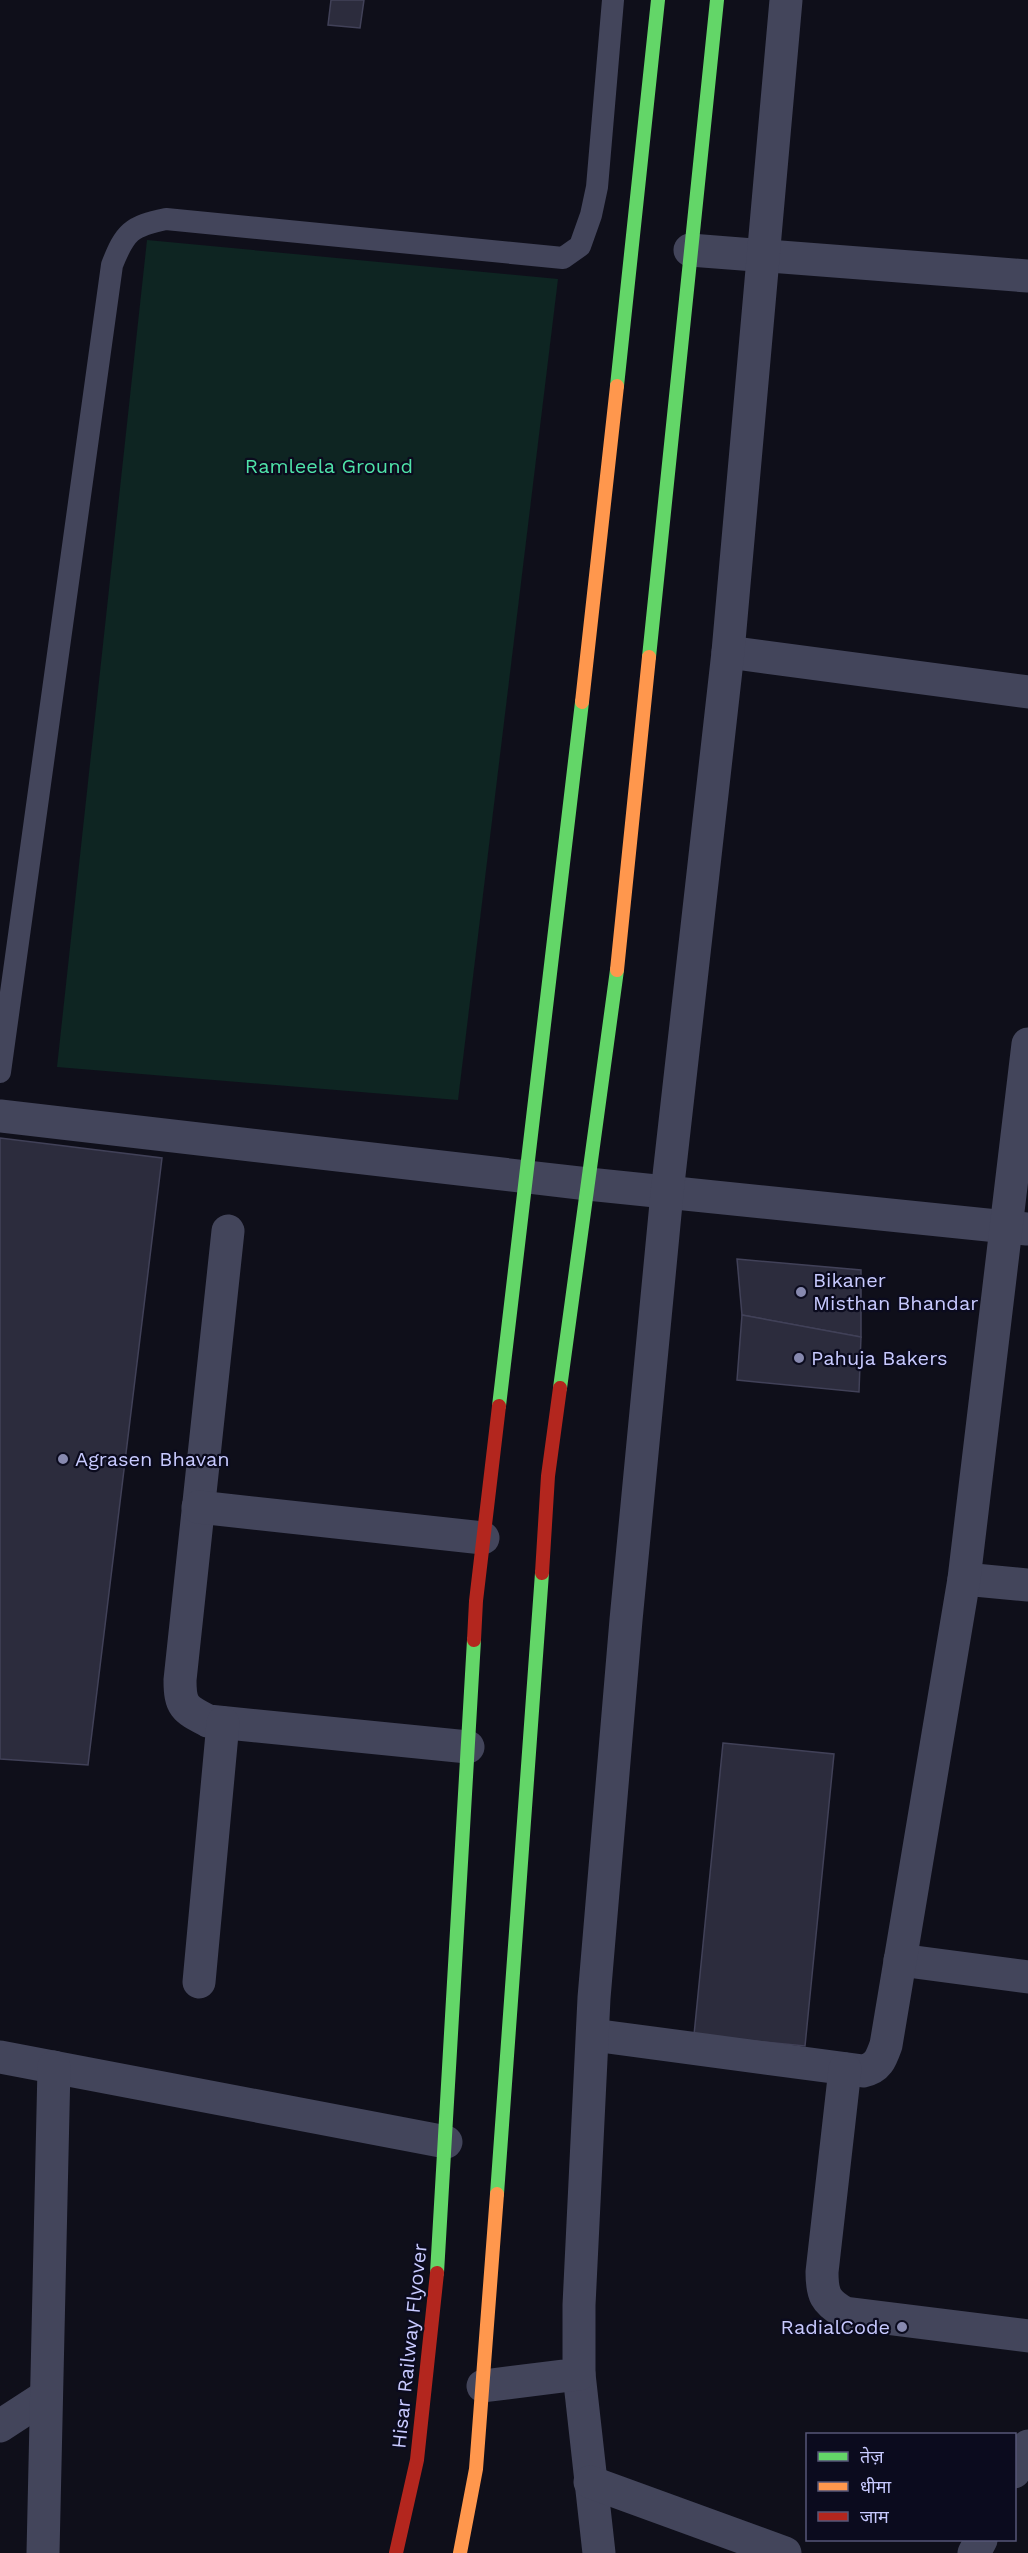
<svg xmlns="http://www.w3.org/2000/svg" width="1028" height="2553" font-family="'Work Sans','Noto Sans Devanagari',sans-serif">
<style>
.green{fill:#0e2522}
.building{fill:#2c2c3d;stroke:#414158;stroke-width:1.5}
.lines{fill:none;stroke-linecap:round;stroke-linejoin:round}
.lane{stroke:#43455b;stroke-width:22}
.street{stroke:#43455b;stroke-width:33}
.fast{stroke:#63d668;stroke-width:14}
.slow{stroke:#ff974d;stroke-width:14}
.jam{stroke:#b3261e;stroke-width:14}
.poi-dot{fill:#8789af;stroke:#0b0b1e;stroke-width:2}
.labels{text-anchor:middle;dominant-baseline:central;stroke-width:4.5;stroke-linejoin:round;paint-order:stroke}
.park-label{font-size:20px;fill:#4fe3a8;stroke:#0b0b1e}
.poi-label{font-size:20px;fill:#c8caff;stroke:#0b0b1e;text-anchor:start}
.street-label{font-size:20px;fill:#c8caff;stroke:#0b0b1e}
</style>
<rect width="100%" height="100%" fill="#0f0f1a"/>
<!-- green -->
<path class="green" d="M 147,240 L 558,279 L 458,1100 L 57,1067 Z"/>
<!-- building -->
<g class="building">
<path d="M 331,0 L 364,0 L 360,28 L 328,25 Z"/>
<path d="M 0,1138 L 162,1158 L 88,1765 L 0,1759 Z"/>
<path d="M 737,1259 L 861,1270 L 861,1337 L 742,1315 Z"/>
<path d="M 742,1315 L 861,1337 L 859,1392 L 737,1380 Z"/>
<path d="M 723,1743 L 834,1754 L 805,2046 L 694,2035 Z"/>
</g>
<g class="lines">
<!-- lane -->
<path class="lane" d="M 0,1072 L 112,265 C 125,232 131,226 166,219 L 563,258 L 580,246 L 591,215 L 597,187 L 613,0"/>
<!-- street -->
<g class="street">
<path d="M 690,250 L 1028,276"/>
<path d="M 728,652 L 1028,692"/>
<path d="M 0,1116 L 588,1184 L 1027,1229"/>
<path d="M 228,1231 L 180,1680 C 180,1707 185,1709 208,1721 L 468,1747"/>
<path d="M 198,1507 L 483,1538"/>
<path d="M 964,1579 L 1028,1585"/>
<path d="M 900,1960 L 1028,1977"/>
<path d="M 199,1982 L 223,1723"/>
<path d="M 593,2035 L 863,2071 C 878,2068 881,2059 886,2045 L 964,1579 L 1028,1044"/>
<path d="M 0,2057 L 446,2142"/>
<path d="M 845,2069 L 822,2272 C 822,2294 825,2302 845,2313 L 1028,2336"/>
<path d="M 579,2374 L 599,2553"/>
<path d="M 483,2386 L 579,2374 L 579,2305 L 594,1998 L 626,1620 L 667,1193 L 728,652 L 786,0"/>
<path d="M 0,2426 L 46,2396"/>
<path d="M 1014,2472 L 1028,2446"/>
<path d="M 590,2482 L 785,2553"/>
<path d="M 43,2553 L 54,2067"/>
<path d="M 974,2553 L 981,2540"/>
</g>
<!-- fast -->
<g class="fast">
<path d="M 617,386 L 658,0"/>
<path d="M 649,657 L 717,0"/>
<path d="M 560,1388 L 617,970"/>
<path d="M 499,1406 L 582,702"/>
<path d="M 497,2194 L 542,1573"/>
<path d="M 437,2273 L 474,1640"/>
</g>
<!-- slow -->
<g class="slow">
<path d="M 582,702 L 617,386"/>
<path d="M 617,970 L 649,657"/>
<path d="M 460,2553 L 476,2469 L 497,2194"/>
</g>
<!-- jam -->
<g class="jam">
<path d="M 542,1573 L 548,1476 L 560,1388"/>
<path d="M 474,1640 L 476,1601 L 499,1406"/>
<path d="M 396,2553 L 417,2460 L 437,2273"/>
</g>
</g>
<!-- markers -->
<g class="poi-dot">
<circle cx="801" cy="1292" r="6"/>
<circle cx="799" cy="1358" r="6"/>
<circle cx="63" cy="1459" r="6"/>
<circle cx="902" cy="2327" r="6"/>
</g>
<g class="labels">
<!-- park labels -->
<g class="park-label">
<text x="329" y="466">Ramleela Ground</text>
</g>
<!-- poi labels -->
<g class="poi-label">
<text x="813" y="1280">Bikaner<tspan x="813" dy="23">Misthan Bhandar</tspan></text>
<text x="811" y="1358">Pahuja Bakers</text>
<text x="75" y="1459">Agrasen Bhavan</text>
<text x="890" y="2327" text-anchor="end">RadialCode</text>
</g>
<!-- street labels -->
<g class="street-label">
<text transform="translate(409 2346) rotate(-84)">Hisar Railway Flyover</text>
</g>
</g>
<!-- legend -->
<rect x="806" y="2433" width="210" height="108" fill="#0b0b1e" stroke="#575778" stroke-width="1.5"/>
<rect x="818" y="2452" width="30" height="9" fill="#63d668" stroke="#575778" stroke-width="1.5"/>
<text x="860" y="2463" font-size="18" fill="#c8caff">तेज़</text>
<rect x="818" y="2482" width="30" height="9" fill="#ff974d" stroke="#575778" stroke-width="1.5"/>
<text x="860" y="2493" font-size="18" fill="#c8caff">धीमा</text>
<rect x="818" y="2512" width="30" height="9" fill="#b3261e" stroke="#575778" stroke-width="1.5"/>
<text x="860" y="2523" font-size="18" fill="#c8caff">जाम</text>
</svg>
